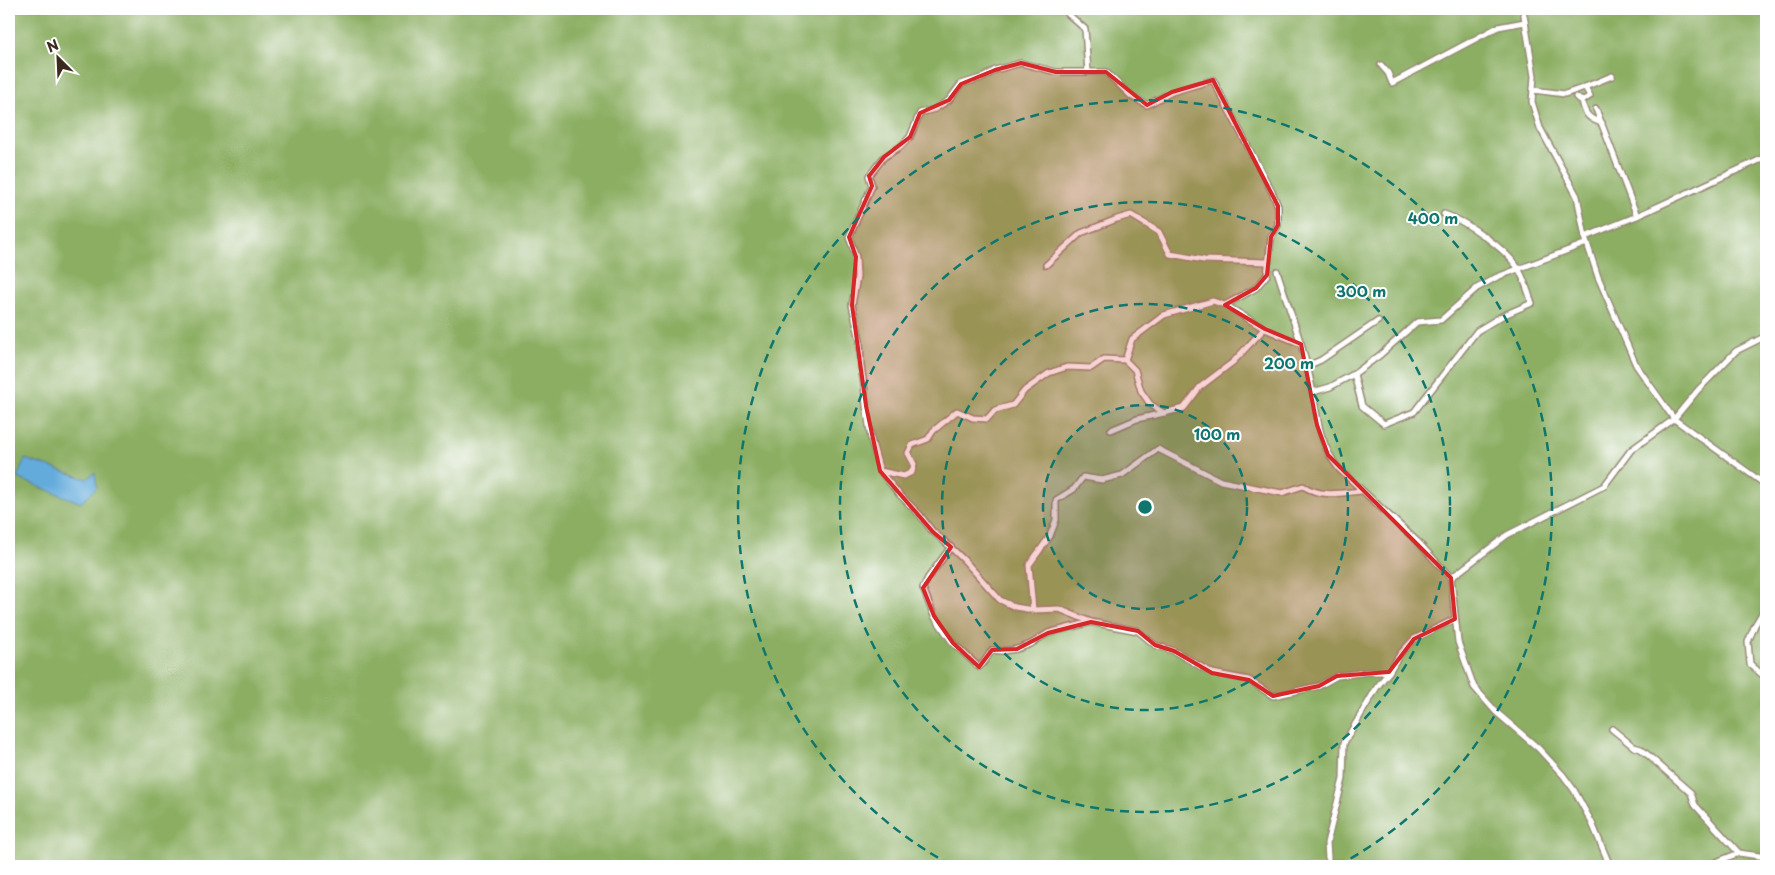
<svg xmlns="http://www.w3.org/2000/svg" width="1775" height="875" font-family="'Playpen Sans',sans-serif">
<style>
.forest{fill:#8bae62;stroke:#636c40}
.water{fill:#64abdb;stroke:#506a7c}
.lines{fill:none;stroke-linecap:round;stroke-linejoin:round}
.minor-casing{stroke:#978876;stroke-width:8}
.minor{stroke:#fff;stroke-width:5}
.marked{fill:#d62828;fill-opacity:0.2;stroke:#d62828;stroke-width:4;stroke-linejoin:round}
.ring{fill:none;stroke:#0f766e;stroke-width:2.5;stroke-dasharray:9 6}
.centre{fill:#0f766e;stroke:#fff;stroke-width:2.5}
.ring-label{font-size:15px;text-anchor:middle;font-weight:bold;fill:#0f766e;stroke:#fff;stroke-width:4;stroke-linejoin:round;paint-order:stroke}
</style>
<rect width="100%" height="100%" fill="#fff"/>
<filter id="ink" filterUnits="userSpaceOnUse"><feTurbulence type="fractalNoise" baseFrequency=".02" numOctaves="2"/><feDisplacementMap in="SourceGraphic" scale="10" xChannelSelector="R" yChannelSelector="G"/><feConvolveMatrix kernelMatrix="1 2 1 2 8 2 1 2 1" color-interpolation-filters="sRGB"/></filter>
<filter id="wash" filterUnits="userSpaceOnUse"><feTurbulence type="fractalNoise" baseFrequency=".0096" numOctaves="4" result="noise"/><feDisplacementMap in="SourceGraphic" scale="20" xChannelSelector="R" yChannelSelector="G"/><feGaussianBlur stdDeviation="1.12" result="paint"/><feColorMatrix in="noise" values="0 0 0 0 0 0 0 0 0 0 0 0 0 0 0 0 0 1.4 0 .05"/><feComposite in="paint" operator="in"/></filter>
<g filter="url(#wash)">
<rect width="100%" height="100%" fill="#f3e7ce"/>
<!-- forest -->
<rect class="forest" x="9" y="9" width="1757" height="857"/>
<!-- water -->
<path class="water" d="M 25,459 L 87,479 L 95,472 L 97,487 L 81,503 L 17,478 Z"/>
</g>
<g filter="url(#ink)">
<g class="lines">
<!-- minor casing -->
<g class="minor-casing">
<g id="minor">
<path d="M 1066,9 L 1068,14 L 1085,29 L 1088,72"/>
<path d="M 1523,9 L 1534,76 L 1532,102 L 1540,128 L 1577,196 L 1585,237 L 1598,277 L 1636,365 L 1674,419 L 1766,485"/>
<path d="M 1381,65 L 1388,73 L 1392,83 L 1498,27 L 1525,22"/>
<path d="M 1533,90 L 1565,94 L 1585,87"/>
<path d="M 1576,97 L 1582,101 C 1585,115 1589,119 1602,123"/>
<path d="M 1582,101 L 1590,96 L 1585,87 L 1612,76"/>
<path d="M 1596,109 L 1637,216"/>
<path d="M 1585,237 L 1637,216 L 1766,157"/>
<path d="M 1046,265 L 1081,233 L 1117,219 L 1131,215 L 1159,232 L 1170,254 L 1204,260 L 1267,262"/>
<path d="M 1277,271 L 1301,344"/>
<path d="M 1125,360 L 1135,370 L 1141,391 L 1150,404 L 1164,413 L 1184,408 L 1200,387 L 1233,362 L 1264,329"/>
<path d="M 1307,366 L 1321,360 L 1378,321"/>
<path d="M 1354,374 L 1362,406 L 1384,424 L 1414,412 L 1477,331 L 1502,316 L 1532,303 C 1528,293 1525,280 1519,270 C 1507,249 1466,221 1444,214"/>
<path d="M 1313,392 L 1330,387 L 1354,374 L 1380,355 L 1417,322 L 1441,320 L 1477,288 L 1497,277 L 1587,243"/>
<path d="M 1111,430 L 1137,419 L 1164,413"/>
<path d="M 880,471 L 904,476 L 912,472 L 914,464 L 908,453 L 912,445 L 928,439 L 933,431 L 957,411 L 973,418 L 987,419 L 995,410 L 1013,405 L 1025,390 L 1049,373 L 1067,367 L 1091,368 L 1104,359 L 1125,360 L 1132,339 L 1164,315 L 1213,301 L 1227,306 L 1265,329 L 1301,344 C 1306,360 1310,376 1313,393 C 1318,422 1320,445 1339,469 L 1418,542 L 1451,578 L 1458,642 L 1474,687 L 1496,712 L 1538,748 L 1563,775 L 1574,790 L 1592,823 L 1610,866"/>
<path d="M 951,547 L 928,578 L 923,588 L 934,616 L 953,643 L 979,667 C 985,663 988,655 992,650 L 1002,651 L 1017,649 L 1031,644 L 1048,633 L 1091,622 L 1138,631 L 1155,645 L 1174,651 L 1212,673 L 1249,680 L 1273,696 L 1319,686 L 1337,676 L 1367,672 L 1389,672"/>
<path d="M 1451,578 L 1507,535 L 1604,486 L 1631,450 L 1674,419 L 1698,390 L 1736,351 L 1766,336"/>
<path d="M 1766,607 L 1755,625 L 1748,642 L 1750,664 L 1766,678"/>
<path d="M 1033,610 L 1029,565 L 1050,536 L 1056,520 L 1056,500 L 1074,489 L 1083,477 L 1102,480 L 1122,475 L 1158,449 L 1221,481 L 1282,493 L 1303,486 C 1322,498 1341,493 1361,491"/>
<path d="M 1091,622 L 1059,609 L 1033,610 L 1015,607 L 1000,600 L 964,560 L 943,540 L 933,532 L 920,515 L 899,494 L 880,471 L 871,439 L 866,406 L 864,384 L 861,366 L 860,340 L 852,305 L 857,277 L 856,257 L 849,237 L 872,186 L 869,176 L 884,157 L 900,147 L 910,137 L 920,113 L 935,109 L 949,100 L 961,84 L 984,77 L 995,70 L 1021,63 L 1056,72 L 1106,72 L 1131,96 L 1147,105 L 1172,92 L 1213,80 L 1272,192 L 1278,206 L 1278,225 L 1271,237 L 1267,275 L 1256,288 L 1225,305"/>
<path d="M 1612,729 L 1634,747 L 1641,749 L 1691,793 L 1695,805 L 1739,853"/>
<path d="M 1328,858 L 1327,843 L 1343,779 L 1344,743 L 1377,687 L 1389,672 L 1400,654 L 1414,639 L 1455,619"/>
<path d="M 1706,866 L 1739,853 L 1766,857"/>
</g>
</g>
<!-- minor -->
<use href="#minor" class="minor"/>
</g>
</g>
<!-- marked area -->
<path class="marked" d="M 1021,63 L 1056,72 L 1106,72 L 1147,105 L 1172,92 L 1213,80 L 1278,206 L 1278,225 L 1271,237 L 1267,275 L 1256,288 L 1225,305 L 1265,329 L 1301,344 L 1317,425 L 1328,455 L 1451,578 L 1455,619 L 1414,639 L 1389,672 L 1337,676 L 1319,686 L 1273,696 L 1249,680 L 1212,673 L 1174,651 L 1155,645 L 1138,631 L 1091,622 L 1048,633 L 1017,649 L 992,650 L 979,667 L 953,643 L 934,616 L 923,588 L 951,547 L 933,532 L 880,471 L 866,406 L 852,305 L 856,257 L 849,237 L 872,186 L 869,176 L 884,157 L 910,137 L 920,113 L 949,100 L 961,84 L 995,70 Z"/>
<!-- distance rings -->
<circle cx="1145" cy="507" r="102" fill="#0f766e" fill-opacity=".12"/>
<g class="ring">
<circle cx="1145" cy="507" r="102"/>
<circle cx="1145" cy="507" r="203"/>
<circle cx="1145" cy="507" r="305"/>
<path d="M951 865A407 407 0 1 1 1339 865"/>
</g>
<circle cx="1145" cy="507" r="8" class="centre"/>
<g class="ring-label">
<text x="1433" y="224">400 m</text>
<text x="1361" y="297">300 m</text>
<text x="1289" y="369">200 m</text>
<text x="1217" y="440">100 m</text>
</g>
<!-- margin -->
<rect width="1775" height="875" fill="none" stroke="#fff" stroke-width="30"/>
<!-- north arrow -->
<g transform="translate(58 58) rotate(336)" stroke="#ffffff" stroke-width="4" paint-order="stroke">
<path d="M0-4L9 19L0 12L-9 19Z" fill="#3b2a1e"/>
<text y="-8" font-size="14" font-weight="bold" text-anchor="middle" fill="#3b2a1e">N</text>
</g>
</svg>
